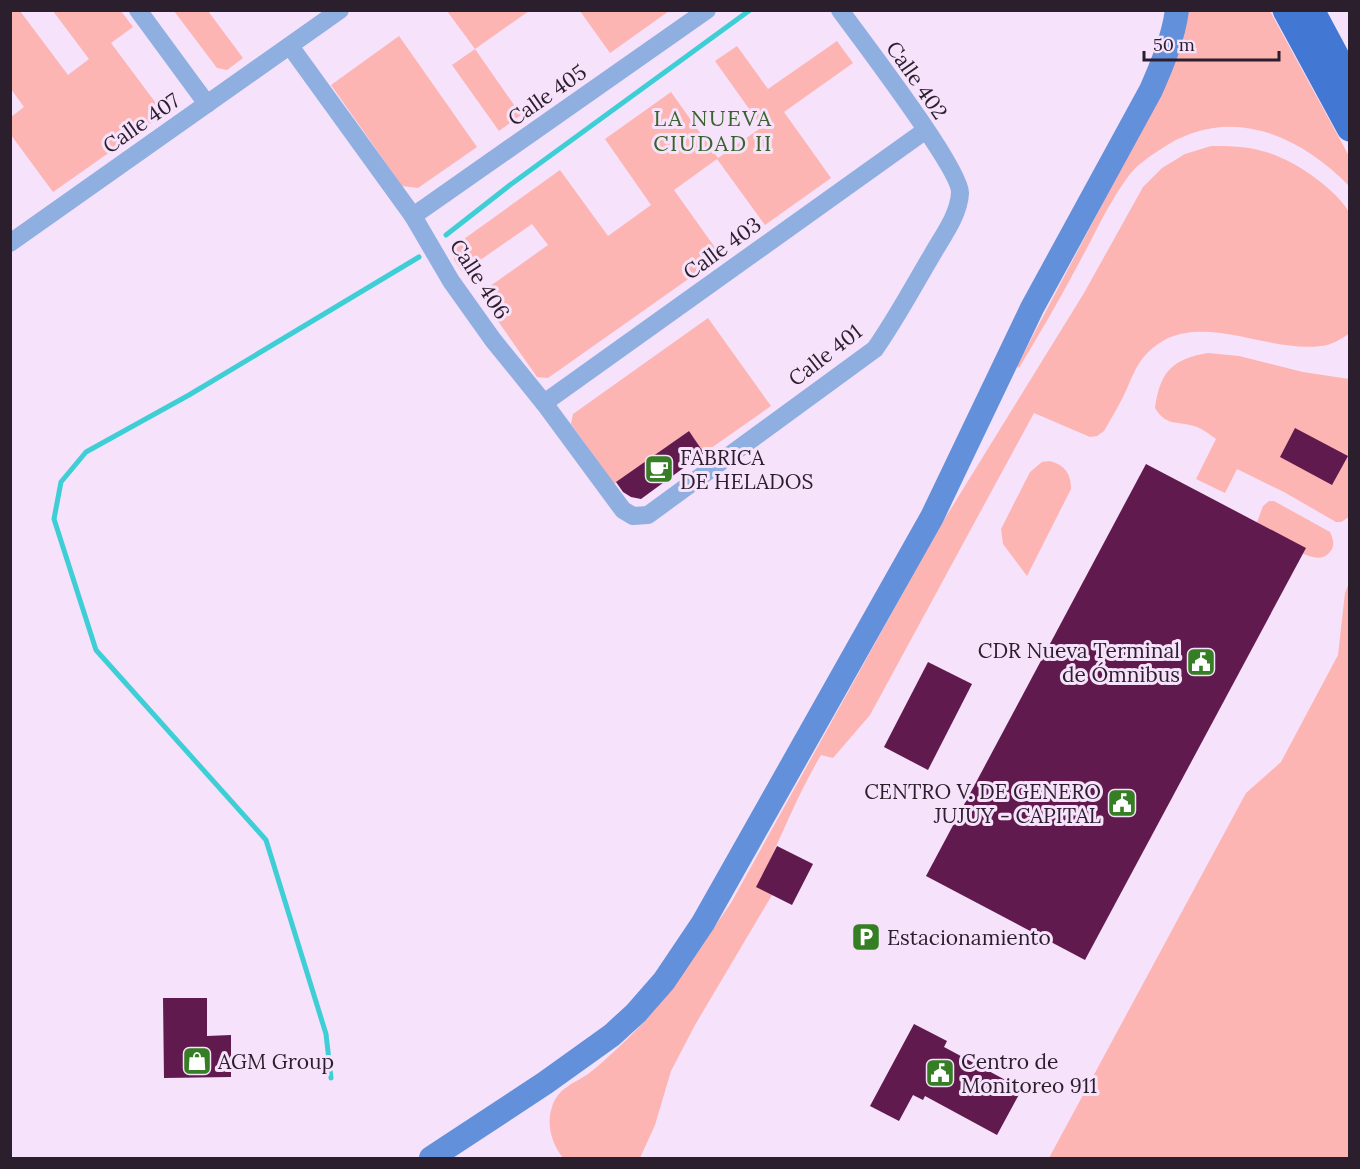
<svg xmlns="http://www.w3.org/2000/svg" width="1360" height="1169" font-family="Lora,serif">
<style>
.green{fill:#fdb5b3}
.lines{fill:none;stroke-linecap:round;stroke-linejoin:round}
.stream{stroke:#3eced6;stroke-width:5}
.building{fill:#601a4e}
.street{stroke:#90afe1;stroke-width:18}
.secondary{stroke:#6390da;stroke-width:24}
.primary{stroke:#4278d3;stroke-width:27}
.labels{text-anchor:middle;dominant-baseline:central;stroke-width:6;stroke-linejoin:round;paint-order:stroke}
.street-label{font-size:21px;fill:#2b1e2d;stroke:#f6e2fa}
.poi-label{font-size:21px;fill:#2b1e2d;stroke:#f6e2fa;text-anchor:start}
.neighbourhood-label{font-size:22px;letter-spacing:1.5px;fill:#36642c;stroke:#f6e2fa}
</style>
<rect width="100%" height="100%" fill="#f6e2fa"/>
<!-- green -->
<g class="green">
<path d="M 11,10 L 20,11 L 68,75 L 89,59 L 53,11 L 121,11 L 133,27 L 111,43 L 164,114 L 53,192 L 11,135 L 11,117 L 24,107 L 11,89 Z"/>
<path d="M 174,11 L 208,11 L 243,58 L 227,70 L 217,68 Z"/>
<path d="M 447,11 L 529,11 L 475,49 L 521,115 L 499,131 L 452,65 L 475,49 Z"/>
<path d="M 580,11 L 669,11 L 610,53 Z"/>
<path d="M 1186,11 L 1270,11 L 1349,156 L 1349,186 C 1297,132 1225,103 1158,151 C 1149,157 1137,165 1130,174 C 1110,200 1096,232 1080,261 C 1061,297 1040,333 1019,368 L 1017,366 L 1134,144 Z"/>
<path d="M 399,36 L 477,147 L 418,188 L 402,186 L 331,85 Z"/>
<path d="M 837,41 L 853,63 L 784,112 L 831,178 L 765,225 L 717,159 L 674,190 L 721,256 L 548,378 L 537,377 L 479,294 L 548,245 L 532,224 L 463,272 L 454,260 L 457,244 L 560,170 L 608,236 L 651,205 L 605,139 L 671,92 L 718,158 L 762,127 L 715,61 L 737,46 L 768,89 Z"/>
<path d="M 1211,146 C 1228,146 1245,146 1262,151 C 1291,158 1334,187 1349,212 L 1350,333 C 1341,339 1332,345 1321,346 C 1261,354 1185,300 1140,362 C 1133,372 1129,385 1124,395 C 1118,407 1111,419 1104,431 L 1097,436 L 1090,437 L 1034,413 L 870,715 L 833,758 L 821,755 C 796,797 779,843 757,887 L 772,895 L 695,1025 L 671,1071 L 655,1125 L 640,1158 L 563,1158 C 552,1144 546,1125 552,1107 C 558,1088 573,1084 588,1074 C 600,1065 611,1054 622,1044 C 666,1003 696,952 731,903 L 939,528 L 1084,293 L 1143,187 L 1162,168 L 1185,154 Z"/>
<path d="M 708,318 L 771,406 L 704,453 L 689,431 L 614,484 L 571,424 L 573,414 Z"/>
<path d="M 1208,353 L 1239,356 L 1303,372 L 1349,379 L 1349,517 L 1341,522 L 1336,522 L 1284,492 L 1237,469 L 1225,493 L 1196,479 L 1216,439 C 1209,434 1202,428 1194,426 C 1176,421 1166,426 1155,408 C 1160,372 1172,359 1208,353 Z"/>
<path d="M 1050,461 C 1065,465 1071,474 1071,489 L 1027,576 L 1003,544 L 1001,529 L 1030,472 L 1042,462 Z"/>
<path d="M 1269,501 L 1274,501 L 1330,532 C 1333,539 1336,546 1329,553 C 1314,571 1271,532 1257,522 L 1263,506 Z"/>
<path d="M 1349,583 L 1349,1158 L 1049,1158 L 1246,793 L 1281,762 L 1338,655 L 1345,593 Z"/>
</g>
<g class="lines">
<!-- stream -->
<g class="stream">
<path d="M 446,235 L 510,185 L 750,10"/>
<path d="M 331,1078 L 326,1034 L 266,840 L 96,650 L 54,519 L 61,482 L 86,452 L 189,395 L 419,257"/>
</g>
</g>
<!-- building -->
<g class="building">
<path d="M 1295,428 L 1348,456 L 1332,485 L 1280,457 Z"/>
<path d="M 689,431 L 704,453 L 641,499 L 631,497 L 623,492 L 616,482 Z"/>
<path d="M 1146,464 L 1306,548 L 1085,960 L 926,876 Z"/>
<path d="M 928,662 L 972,684 L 928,770 L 884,747 Z"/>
<path d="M 777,846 L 813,864 L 792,905 L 756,887 Z"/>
<path d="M 163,998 L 207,998 L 207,1036 L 231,1035 L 231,1077 L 164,1078 Z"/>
<path d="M 914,1024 L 947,1041 L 944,1047 L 1022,1089 L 997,1135 L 925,1096 L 923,1100 L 913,1095 L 899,1121 L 870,1106 Z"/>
</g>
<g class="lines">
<!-- street -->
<g class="street">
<path d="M 138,10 L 207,104"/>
<path d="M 290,46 L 413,216 L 451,281 L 493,340 L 544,403 L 623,510 L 633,516 L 648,515 L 875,349 C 896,319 913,287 932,255 C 942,237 959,215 960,193 C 961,169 860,38 840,10"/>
<path d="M 413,216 L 707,10"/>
<path d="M 10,243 L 340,10"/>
<path d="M 544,403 L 926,130"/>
</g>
<!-- secondary -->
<path class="secondary" d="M 431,1158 L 545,1083 L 612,1035 L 636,1013 L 664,981 L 703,923 L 932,517 L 1032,308 L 1151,90 C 1162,65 1173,39 1177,10"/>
<!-- primary -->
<g class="primary">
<path d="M 1286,10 L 1350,128"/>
<path d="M 1311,10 L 1350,83"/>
</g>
</g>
<!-- icons -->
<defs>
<g id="cafe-square" transform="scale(1.5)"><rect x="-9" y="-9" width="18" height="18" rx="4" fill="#357e24" stroke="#f6e2fa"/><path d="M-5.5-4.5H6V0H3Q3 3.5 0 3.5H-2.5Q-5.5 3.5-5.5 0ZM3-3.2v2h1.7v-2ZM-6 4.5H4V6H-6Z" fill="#fff"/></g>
<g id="civic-square" transform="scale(1.5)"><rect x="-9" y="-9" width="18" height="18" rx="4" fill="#357e24" stroke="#f6e2fa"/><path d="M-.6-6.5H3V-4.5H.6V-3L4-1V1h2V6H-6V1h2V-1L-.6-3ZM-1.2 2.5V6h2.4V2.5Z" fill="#fff"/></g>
<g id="parking-square" transform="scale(1.5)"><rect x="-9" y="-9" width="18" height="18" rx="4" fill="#357e24" stroke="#f6e2fa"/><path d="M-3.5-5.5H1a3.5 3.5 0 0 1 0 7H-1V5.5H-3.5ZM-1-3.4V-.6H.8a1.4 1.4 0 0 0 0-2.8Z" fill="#fff"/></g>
<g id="shop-square" transform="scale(1.5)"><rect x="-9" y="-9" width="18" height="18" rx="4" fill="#357e24" stroke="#f6e2fa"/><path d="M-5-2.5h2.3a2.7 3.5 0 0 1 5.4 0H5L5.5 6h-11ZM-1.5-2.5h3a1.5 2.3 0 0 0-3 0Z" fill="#fff"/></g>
</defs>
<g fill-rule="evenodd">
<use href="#cafe-square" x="659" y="469"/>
<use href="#civic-square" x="1201" y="662"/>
<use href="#civic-square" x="1122" y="803"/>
<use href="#parking-square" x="866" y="937"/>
<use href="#shop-square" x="197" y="1061"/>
<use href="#civic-square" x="940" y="1073"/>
</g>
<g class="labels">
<!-- street labels -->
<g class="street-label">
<text transform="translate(917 80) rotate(55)">Calle 402</text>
<text transform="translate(547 95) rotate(-35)">Calle 405</text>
<text transform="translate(141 123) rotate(-35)">Calle 407</text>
<text transform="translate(722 248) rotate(-36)">Calle 403</text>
<text transform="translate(480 279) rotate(57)">Calle 406</text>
<text transform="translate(825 355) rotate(-38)">Calle 401</text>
</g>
<!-- poi labels -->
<g class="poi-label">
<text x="680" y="457">FABRICA<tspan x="680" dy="24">DE HELADOS</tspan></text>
<text x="1180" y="650" text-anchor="end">CDR Nueva Terminal<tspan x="1180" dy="24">de Ómnibus</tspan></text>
<text x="1101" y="791" text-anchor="end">CENTRO V. DE GENERO<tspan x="1101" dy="24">JUJUY - CAPITAL</tspan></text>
<text x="887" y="937">Estacionamiento</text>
<text x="218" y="1061">AGM Group</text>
<text x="961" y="1061">Centro de<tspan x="961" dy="24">Monitoreo 911</tspan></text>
</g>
<!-- neighbourhood labels -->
<g class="neighbourhood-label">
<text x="713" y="118">LA NUEVA<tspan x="713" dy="25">CIUDAD II</tspan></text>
</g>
</g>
<!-- border -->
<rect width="1360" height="1169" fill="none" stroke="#2b1e2d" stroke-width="24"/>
<!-- scale -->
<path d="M1144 51v9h135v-9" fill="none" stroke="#2b1e2d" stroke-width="3"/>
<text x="1153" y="51" font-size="18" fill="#2b1e2d" stroke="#f6e2fa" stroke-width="4.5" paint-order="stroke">50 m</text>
</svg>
